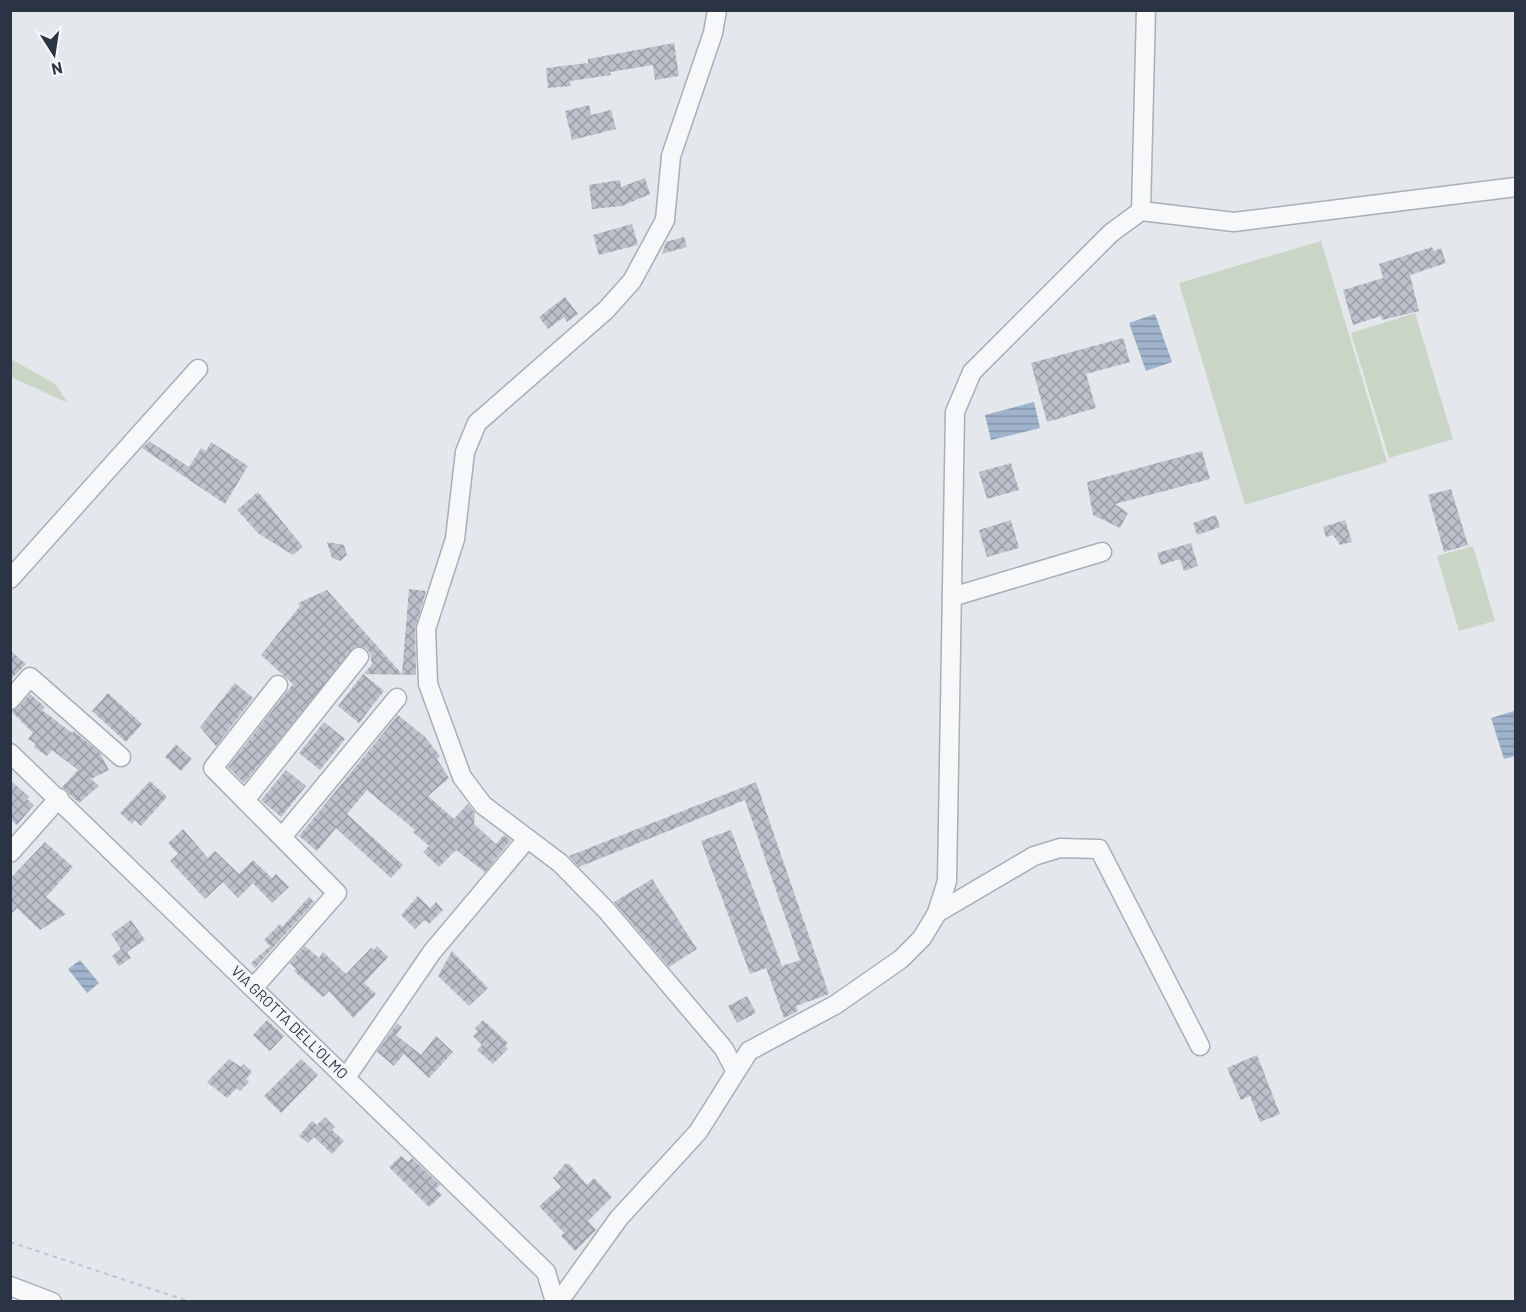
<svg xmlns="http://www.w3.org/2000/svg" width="1526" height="1312" font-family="Barlow,sans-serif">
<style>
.green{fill:#c9d6c5}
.water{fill:url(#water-rules)}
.building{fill:url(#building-cross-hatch)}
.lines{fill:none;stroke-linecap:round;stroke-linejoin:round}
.minor-casing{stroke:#a9aeb7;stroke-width:21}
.path{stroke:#c2c5cb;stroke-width:2;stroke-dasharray:4.5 4.5;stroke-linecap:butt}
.minor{stroke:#f7f8fa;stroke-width:18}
.labels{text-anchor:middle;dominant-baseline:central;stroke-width:4.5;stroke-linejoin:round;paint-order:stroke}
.street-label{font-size:15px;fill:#2b3445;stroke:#f4f6f9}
</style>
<defs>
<pattern id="water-rules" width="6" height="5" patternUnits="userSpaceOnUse" patternTransform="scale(1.5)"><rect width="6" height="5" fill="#9fb4cc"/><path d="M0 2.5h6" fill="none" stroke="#8293a7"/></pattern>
<pattern id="building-cross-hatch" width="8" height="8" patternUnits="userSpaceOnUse" patternTransform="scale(1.5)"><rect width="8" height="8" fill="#bbc0ca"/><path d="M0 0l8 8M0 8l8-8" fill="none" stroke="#989da6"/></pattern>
</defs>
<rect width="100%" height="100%" fill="#e4e7ec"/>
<!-- green -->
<g class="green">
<path d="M 1321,241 L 1387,462 L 1245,505 L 1179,283 Z"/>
<path d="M 1415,313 L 1453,439 L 1389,458 L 1351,333 Z"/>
<path d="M 11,359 L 55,384 L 68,403 L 11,377 Z"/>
<path d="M 1473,546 L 1495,621 L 1459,631 L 1437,556 Z"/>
</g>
<!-- water -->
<g class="water">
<path d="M 1155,314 L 1172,362 L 1146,371 L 1129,323 Z"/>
<path d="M 1034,402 L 1040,428 L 991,440 L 985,415 Z"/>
<path d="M 1514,711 L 1515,756 L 1504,759 L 1491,718 Z"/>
<path d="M 80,960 L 99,983 L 87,993 L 68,969 Z"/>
</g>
<!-- building -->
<g class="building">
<path d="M 674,43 L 679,76 L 655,80 L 653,65 L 610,72 L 611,75 L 570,81 L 571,86 L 548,88 L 546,68 L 588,63 L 588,59 Z"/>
<path d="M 589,105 L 591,115 L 611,110 L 616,129 L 572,140 L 565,111 Z"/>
<path d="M 645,178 L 650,194 L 622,206 L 592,209 L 589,185 L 620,180 L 621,187 Z"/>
<path d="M 632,224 L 638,245 L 599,255 L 593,235 Z"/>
<path d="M 684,237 L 687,247 L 662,254 L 666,242 Z"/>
<path d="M 1432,247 L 1434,251 L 1441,248 L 1446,263 L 1410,275 L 1419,311 L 1382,320 L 1381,316 L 1353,325 L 1343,290 L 1383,278 L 1379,264 Z"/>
<path d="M 565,297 L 578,314 L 567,322 L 564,317 L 548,329 L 539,317 Z"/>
<path d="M 1123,338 L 1130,362 L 1086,374 L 1096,408 L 1047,422 L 1031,363 Z"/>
<path d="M 149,441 L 189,467 L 201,448 L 206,451 L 211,442 L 248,466 L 225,504 L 142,448 Z"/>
<path d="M 1202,451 L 1210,479 L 1115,504 L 1128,513 L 1120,528 L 1093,515 L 1087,482 Z"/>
<path d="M 1011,463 L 1019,490 L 987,499 L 979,472 Z"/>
<path d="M 1451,489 L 1468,545 L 1444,552 L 1428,495 Z"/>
<path d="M 258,492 L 303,547 L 293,555 L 259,534 L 237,510 Z"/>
<path d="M 1216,515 L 1220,527 L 1197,535 L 1193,523 Z"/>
<path d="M 1011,520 L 1019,548 L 987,557 L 979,530 Z"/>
<path d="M 1345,520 L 1352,542 L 1340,545 L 1333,535 L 1326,537 L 1323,527 Z"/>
<path d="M 327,542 L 344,545 L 347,555 L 340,561 L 332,558 Z"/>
<path d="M 1191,543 L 1198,566 L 1184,571 L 1180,559 L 1161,565 L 1157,553 Z"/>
<path d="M 409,589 L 426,591 L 415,629 L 416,675 L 364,674 L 372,664 L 370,653 L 366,648 L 356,646 L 244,783 L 228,767 L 293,684 L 261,655 L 300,606 L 298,603 L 327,590 L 402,674 Z"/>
<path d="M 10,650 L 26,664 L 10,680 Z"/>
<path d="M 363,674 L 384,691 L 359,723 L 338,706 Z"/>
<path d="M 235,683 L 253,698 L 216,746 L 200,727 Z"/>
<path d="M 108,693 L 142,724 L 126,742 L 92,711 Z"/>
<path d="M 30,694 L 45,707 L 42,710 L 72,733 L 74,731 L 100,753 L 109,770 L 91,779 L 99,786 L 79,803 L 62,787 L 78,770 L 52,750 L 47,756 L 34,747 L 36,744 L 28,739 L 33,733 L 11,711 L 18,707 Z"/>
<path d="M 398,715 L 425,737 L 440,756 L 437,759 L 449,778 L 428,796 L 454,819 L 468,804 L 475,813 L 474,824 L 496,844 L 504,835 L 511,840 L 485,872 L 456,850 L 439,867 L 423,852 L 429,846 L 413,832 L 415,830 L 367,790 L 347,814 L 403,865 L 391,878 L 336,828 L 317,851 L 299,836 Z"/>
<path d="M 324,722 L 345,739 L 320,770 L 299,753 Z"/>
<path d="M 176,744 L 192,759 L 181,771 L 165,757 Z"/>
<path d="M 286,770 L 306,786 L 281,817 L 261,800 Z"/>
<path d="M 10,780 L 29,797 L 27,799 L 34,805 L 17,825 L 10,819 Z"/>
<path d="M 150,781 L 167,797 L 141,826 L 135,820 L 132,824 L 120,813 Z"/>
<path d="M 756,782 L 829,994 L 796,1006 L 798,1011 L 784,1018 L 766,968 L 750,974 L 701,841 L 731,830 L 782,966 L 800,960 L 745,800 L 579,867 L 569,856 Z"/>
<path d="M 183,829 L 208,858 L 215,851 L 239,874 L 253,860 L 272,878 L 276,874 L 289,887 L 272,903 L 253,883 L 238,898 L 223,882 L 205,899 L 170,861 L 178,854 L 168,843 Z"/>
<path d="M 45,842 L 73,867 L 46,897 L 66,914 L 40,930 L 17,908 L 10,915 L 10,879 Z"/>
<path d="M 652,879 L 697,949 L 669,967 L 614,902 Z"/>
<path d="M 418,896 L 430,908 L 436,902 L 443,910 L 429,924 L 424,920 L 415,929 L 401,915 Z"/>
<path d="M 309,897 L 314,902 L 255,968 L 251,963 L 270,946 L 264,940 L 280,924 L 282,927 Z"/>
<path d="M 131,920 L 145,940 L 127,952 L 131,958 L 119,966 L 112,956 L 121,949 L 111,934 Z"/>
<path d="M 305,946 L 319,958 L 323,952 L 346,974 L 371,948 L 374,950 L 377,946 L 388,957 L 364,983 L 376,994 L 353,1018 L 329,991 L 323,997 L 294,971 L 296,969 L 290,963 Z"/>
<path d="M 452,951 L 488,988 L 469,1006 L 438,976 Z"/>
<path d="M 747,996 L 756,1013 L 737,1023 L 728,1006 Z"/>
<path d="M 267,1020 L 284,1036 L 270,1051 L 253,1035 Z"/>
<path d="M 483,1020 L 508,1043 L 505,1046 L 508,1049 L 493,1064 L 477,1050 L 482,1045 L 473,1036 L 478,1031 L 475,1028 Z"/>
<path d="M 397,1023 L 402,1027 L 396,1035 L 421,1055 L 436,1036 L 453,1052 L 429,1078 L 404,1054 L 394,1066 L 377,1052 Z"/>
<path d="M 1257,1055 L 1280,1114 L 1260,1122 L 1250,1096 L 1241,1100 L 1227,1068 Z"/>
<path d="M 229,1059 L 241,1067 L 244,1064 L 252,1072 L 246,1079 L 249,1082 L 240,1091 L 237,1088 L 227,1098 L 207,1082 Z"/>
<path d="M 301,1059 L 318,1075 L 281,1113 L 264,1096 Z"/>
<path d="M 325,1117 L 335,1127 L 332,1130 L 344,1141 L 332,1154 L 314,1137 L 308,1143 L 299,1136 L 312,1121 L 317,1125 Z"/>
<path d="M 401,1156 L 408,1162 L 412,1158 L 440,1185 L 436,1189 L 442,1195 L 429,1207 L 389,1167 Z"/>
<path d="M 565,1164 L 569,1164 L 587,1185 L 594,1178 L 612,1197 L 588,1221 L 596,1230 L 575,1251 L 561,1236 L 564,1233 L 539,1206 L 561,1187 L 553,1178 Z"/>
</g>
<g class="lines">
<!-- minor casing -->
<g class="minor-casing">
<g id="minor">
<path d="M 717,10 L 713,33 L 671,156 L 665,220 L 632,281 L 606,310 L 477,423 L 465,452 L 455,539 L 426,629 L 428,684 L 462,777 L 483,805 L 560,863 L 607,911 L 724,1049 L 735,1070"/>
<path d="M 1141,211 L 1146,10"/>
<path d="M 10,579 L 198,369"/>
<path d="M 952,597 L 1102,552"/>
<path d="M 10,700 L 30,677 L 121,757"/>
<path d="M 10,753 L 546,1272 L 555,1302"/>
<path d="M 245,800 L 359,657"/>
<path d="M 282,837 L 397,698"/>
<path d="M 10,853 L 59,798"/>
<path d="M 937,913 L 1034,856 L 1060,848 L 1099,849 L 1200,1046"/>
<path d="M 254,987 L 337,893 L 213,768 L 278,685"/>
<path d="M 347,1076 L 432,952 L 527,839"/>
<path d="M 10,1286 L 52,1302"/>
<path d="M 556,1302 L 565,1293 L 619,1218 L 698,1132 L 749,1051 L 835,1005 L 901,959 L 922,938 L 937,913 L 947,881 L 955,412 L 972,372 L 1111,233 L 1141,211 L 1234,222 L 1516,187"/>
</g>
</g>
<!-- path -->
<path class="path" d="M 10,1242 L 191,1302"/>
<!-- minor -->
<use href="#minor" class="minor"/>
</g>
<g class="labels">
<!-- street labels -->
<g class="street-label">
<text transform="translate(290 1022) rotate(44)">VIA GROTTA DELL'OLMO</text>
</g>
</g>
<!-- border -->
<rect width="1526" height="1312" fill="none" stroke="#2b3445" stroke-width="24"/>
<!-- north arrow -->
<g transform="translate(54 54) rotate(168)" stroke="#f4f6f9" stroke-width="4.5" paint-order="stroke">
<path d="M0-4.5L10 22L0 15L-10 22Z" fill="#2b3445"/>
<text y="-9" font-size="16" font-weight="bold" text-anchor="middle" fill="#2b3445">N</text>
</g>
</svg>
